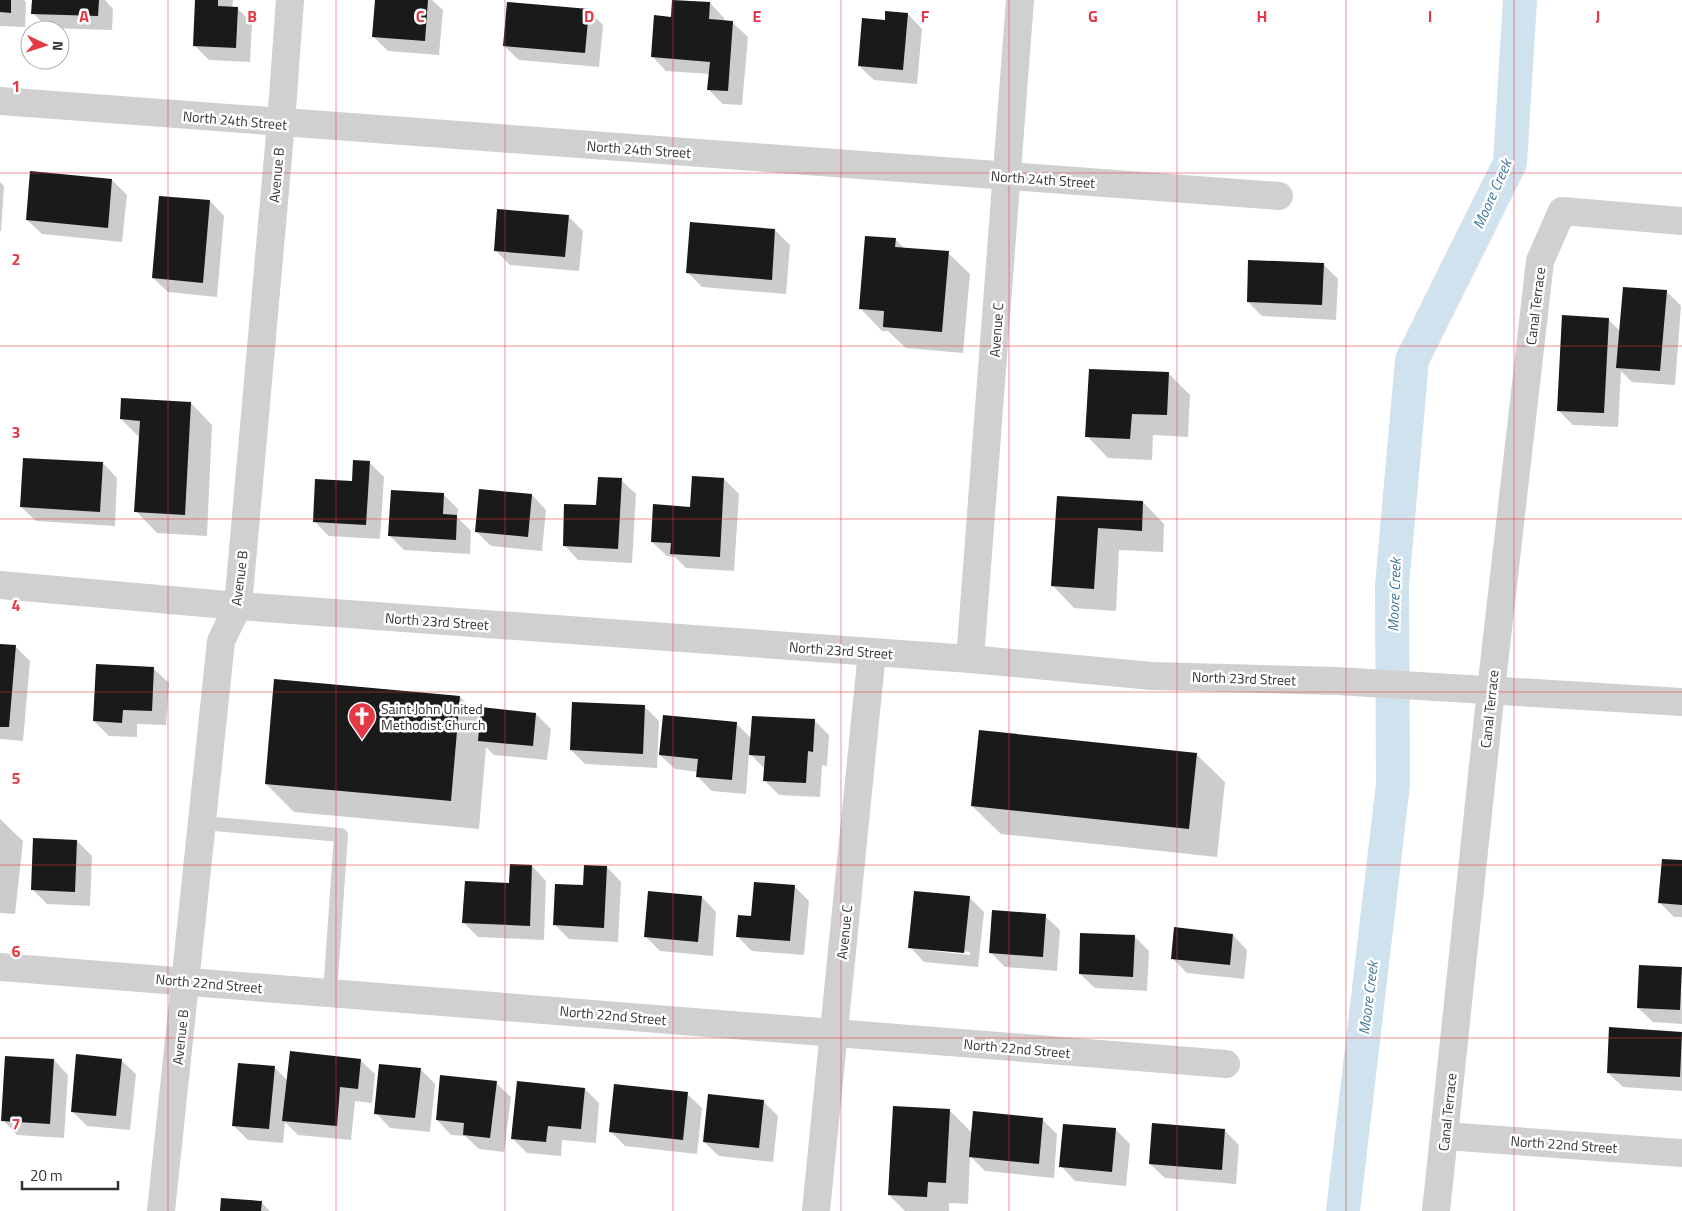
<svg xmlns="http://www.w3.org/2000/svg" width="1682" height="1211" font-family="'Titillium Web',sans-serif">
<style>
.shadow{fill:#0003;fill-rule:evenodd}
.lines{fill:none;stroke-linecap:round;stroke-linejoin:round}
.canal{stroke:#cfe2ee;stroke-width:34}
.building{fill:#1a1a1a}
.service{stroke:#d0d0d0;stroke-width:14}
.minor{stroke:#d0d0d0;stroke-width:28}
.grid{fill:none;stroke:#e63946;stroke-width:1;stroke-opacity:0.55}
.labels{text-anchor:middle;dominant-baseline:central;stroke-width:5;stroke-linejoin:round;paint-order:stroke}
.street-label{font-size:14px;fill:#333;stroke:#fff}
.poi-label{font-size:14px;fill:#333;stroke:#fff;text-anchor:start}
.water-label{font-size:15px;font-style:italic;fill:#3f7597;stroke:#fff}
.grid-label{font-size:16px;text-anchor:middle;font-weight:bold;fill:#e63946;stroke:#fff;stroke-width:5;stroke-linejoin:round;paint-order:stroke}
</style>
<rect width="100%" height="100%" fill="#fff"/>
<!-- shadow -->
<g class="shadow">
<path d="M 0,0 L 24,0 L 26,2 L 25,27 L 0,26 Z"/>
<path d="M 33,0 L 105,0 L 113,9 L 112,30 L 47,28 L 33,13 Z"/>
<path d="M 197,0 L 233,0 L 232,8 L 237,8 L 252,23 L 250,62 L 209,60 L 194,45 Z"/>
<path d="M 376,0 L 432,0 L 443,10 L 439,55 L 388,51 L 373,36 Z"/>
<path d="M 710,3 L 724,18 L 724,22 L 733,23 L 748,37 L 742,105 L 723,104 L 709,90 L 710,74 L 666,71 L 652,56 L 672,18 Z"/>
<path d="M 588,10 L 603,25 L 599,67 L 519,60 L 504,46 Z"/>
<path d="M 908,14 L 922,29 L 917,84 L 874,80 L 859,66 L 886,21 Z"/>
<path d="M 112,180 L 127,195 L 122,242 L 42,234 L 27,220 Z"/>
<path d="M 0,182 L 4,186 L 1,231 L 0,231 Z"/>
<path d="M 210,201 L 224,216 L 217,297 L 168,292 L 153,278 Z"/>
<path d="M 568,216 L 583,231 L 579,271 L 510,265 L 495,250 Z"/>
<path d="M 775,230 L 790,245 L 786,294 L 702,287 L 687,272 Z"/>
<path d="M 895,239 L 905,249 L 948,253 L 970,274 L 963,353 L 906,348 L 888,331 L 882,331 L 861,309 Z"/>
<path d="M 1323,264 L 1338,279 L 1336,320 L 1262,316 L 1248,302 Z"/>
<path d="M 1666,291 L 1681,306 L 1675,385 L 1632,382 L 1621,371 L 1618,427 L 1573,425 L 1558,410 L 1608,319 L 1620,331 Z"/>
<path d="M 1168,373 L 1190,395 L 1188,437 L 1153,435 L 1152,460 L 1108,458 L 1087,436 Z"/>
<path d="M 191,403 L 212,425 L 207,536 L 157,533 L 136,511 L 140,438 L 121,419 Z"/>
<path d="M 369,462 L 384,477 L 380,539 L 329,536 L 314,521 L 353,483 Z"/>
<path d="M 103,463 L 117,478 L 115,526 L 36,521 L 21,507 Z"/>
<path d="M 724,479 L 739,494 L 734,571 L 686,568 L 675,557 L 667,556 L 652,542 Z"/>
<path d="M 621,480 L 636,494 L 632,563 L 578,560 L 564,545 Z"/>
<path d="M 443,494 L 458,509 L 457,517 L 471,531 L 470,554 L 404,550 L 390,536 Z"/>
<path d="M 532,495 L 546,510 L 542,551 L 491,546 L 476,531 Z"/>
<path d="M 1058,497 L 1143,502 L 1164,524 L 1163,552 L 1119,550 L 1116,611 L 1074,608 L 1053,586 Z"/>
<path d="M 0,645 L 15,646 L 30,661 L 23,741 L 0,739 Z"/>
<path d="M 97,665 L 154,669 L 169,683 L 166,725 L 137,724 L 137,737 L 109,736 L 94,721 Z"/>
<path d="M 460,697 L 482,719 L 536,714 L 551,729 L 547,760 L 494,755 L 486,747 L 479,829 L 294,812 L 266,784 Z"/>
<path d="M 645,707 L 659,721 L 657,768 L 585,764 L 571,750 Z"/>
<path d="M 814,720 L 829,735 L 827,766 L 822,765 L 820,797 L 779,795 L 765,781 L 765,769 L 749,753 L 746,794 L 712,791 L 697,776 L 698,772 L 675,769 L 660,755 L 736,723 L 751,738 Z"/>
<path d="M 1196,754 L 1225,782 L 1217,857 L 1001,834 L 972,806 Z"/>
<path d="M 0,819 L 23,841 L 15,914 L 0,913 Z"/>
<path d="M 77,841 L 92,856 L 90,906 L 47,904 L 33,890 Z"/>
<path d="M 1682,861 L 1682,917 L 1674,917 L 1659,902 Z"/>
<path d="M 532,866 L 546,881 L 544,940 L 478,937 L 463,922 Z"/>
<path d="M 607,867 L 621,882 L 618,942 L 569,939 L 554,924 Z"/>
<path d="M 794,886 L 809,901 L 804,955 L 752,951 L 737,936 L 752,918 Z"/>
<path d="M 702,897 L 716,912 L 713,956 L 660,951 L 645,936 Z"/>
<path d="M 969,897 L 984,912 L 978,967 L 924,962 L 910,947 ZM 924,948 L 970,952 L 970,955 L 924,950 Z"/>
<path d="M 1045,916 L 1060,930 L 1057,971 L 1005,967 L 990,952 Z"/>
<path d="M 1233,935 L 1247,950 L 1244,979 L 1187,973 L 1172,958 Z"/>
<path d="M 1134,936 L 1149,951 L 1147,991 L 1095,988 L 1080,974 Z"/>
<path d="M 1681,968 L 1682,1024 L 1653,1022 L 1638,1008 Z"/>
<path d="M 1610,1028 L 1682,1033 L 1682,1091 L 1623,1087 L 1608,1073 Z"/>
<path d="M 54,1060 L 68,1075 L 64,1138 L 17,1135 L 3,1120 Z"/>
<path d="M 121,1060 L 136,1074 L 130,1130 L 87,1126 L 72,1111 Z"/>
<path d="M 360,1060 L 375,1074 L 372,1103 L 355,1101 L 351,1140 L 298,1135 L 285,1122 L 283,1143 L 248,1140 L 233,1125 L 275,1068 L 288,1081 Z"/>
<path d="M 420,1069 L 435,1084 L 430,1132 L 390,1128 L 376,1113 Z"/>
<path d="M 496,1083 L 511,1097 L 504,1152 L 479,1149 L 465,1136 L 451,1135 L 437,1120 Z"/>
<path d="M 585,1089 L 599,1103 L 596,1143 L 562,1140 L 561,1156 L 527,1153 L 513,1139 Z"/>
<path d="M 687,1094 L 702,1108 L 697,1154 L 625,1146 L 611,1132 Z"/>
<path d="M 763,1101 L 778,1116 L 773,1162 L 719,1156 L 704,1142 Z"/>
<path d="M 950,1111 L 972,1133 L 1042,1119 L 1057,1134 L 1054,1178 L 985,1171 L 970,1156 L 968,1204 L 949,1203 L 949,1211 L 905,1211 L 889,1195 Z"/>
<path d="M 1115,1129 L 1130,1144 L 1126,1186 L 1075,1181 L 1061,1166 Z"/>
<path d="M 1224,1130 L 1239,1145 L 1236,1184 L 1165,1178 L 1150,1164 Z"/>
<path d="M 261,1202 L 270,1211 L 221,1211 Z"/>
</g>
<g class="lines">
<!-- canal -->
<path class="canal" d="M 1343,1211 L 1393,784 L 1392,586 L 1412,360 L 1510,163 L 1520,0"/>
</g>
<!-- building -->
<g class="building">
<path d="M 0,0 L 11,0 L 11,13 L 0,12 Z"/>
<path d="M 32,0 L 99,0 L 98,16 L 31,14 Z"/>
<path d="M 195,0 L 218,0 L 218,6 L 238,7 L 236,48 L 193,46 Z"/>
<path d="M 375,0 L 428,0 L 425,41 L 372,37 Z"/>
<path d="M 672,0 L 710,2 L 709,19 L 733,21 L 728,91 L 707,90 L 710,62 L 651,57 L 654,15 L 671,17 Z"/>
<path d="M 507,2 L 589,9 L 585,53 L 503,46 Z"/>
<path d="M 885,11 L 908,13 L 903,70 L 858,66 L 862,18 L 885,20 Z"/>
<path d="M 30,171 L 112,179 L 108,228 L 26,220 Z"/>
<path d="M 159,196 L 210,200 L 203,283 L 152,278 Z"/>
<path d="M 497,209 L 569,215 L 565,257 L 494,251 Z"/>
<path d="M 690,222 L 775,229 L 772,280 L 686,273 Z"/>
<path d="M 865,236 L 896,238 L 895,247 L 949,251 L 942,332 L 883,327 L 884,311 L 859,309 Z"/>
<path d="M 1248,260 L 1324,263 L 1322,305 L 1247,302 Z"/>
<path d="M 1623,287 L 1667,290 L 1660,371 L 1616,368 Z"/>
<path d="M 1562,315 L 1609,318 L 1604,413 L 1557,411 Z"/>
<path d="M 1089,369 L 1169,372 L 1167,415 L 1132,414 L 1130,439 L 1085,437 Z"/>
<path d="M 121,398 L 191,402 L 185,515 L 134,512 L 140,421 L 120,419 Z"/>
<path d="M 23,458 L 103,462 L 100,512 L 20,507 Z"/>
<path d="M 353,460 L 370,461 L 366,525 L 313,522 L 315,479 L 352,481 Z"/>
<path d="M 692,476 L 724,478 L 720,557 L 670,554 L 671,543 L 651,542 L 653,504 L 690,507 Z"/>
<path d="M 598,477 L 622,478 L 618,549 L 563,546 L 564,504 L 596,505 Z"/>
<path d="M 479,489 L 532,494 L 528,537 L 475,532 Z"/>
<path d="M 391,490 L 444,493 L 443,514 L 457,515 L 456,540 L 388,536 Z"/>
<path d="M 1057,496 L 1143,501 L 1142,531 L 1098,528 L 1094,589 L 1051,586 Z"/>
<path d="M 0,644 L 16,645 L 9,727 L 0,727 Z"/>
<path d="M 96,664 L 154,667 L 152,711 L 123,710 L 122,723 L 93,721 Z"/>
<path d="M 274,679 L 460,696 L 451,801 L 265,784 Z"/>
<path d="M 572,702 L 645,705 L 643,754 L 570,750 Z"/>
<path d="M 481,707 L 536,713 L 533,746 L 478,741 Z"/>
<path d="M 663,715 L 737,722 L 732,780 L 696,777 L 698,759 L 659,755 Z"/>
<path d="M 752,716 L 815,719 L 813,752 L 808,751 L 806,783 L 763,781 L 765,756 L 749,755 Z"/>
<path d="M 979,730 L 1197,753 L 1189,829 L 971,806 Z"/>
<path d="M 33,838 L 77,840 L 75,892 L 31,890 Z"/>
<path d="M 1662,859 L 1682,860 L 1682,905 L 1658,903 Z"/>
<path d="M 510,864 L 532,865 L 530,926 L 462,923 L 465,881 L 509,883 Z"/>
<path d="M 584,865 L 607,866 L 604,928 L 553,925 L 555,884 L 583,885 Z"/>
<path d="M 754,882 L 795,885 L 790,941 L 736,937 L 738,915 L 751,916 Z"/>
<path d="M 648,891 L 702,896 L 698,942 L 644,937 Z"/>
<path d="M 914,891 L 970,896 L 964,953 L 908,948 Z"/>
<path d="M 992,910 L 1046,914 L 1043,957 L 989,953 Z"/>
<path d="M 1174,927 L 1233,934 L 1230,965 L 1171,959 Z"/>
<path d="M 1080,933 L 1135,935 L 1133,977 L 1079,974 Z"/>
<path d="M 1639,965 L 1682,967 L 1680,1010 L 1637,1008 Z"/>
<path d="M 1609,1027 L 1682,1032 L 1680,1077 L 1607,1073 Z"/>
<path d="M 290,1051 L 361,1059 L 358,1089 L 340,1087 L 337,1126 L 282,1121 Z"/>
<path d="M 76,1054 L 122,1059 L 116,1116 L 71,1112 Z"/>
<path d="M 5,1056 L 54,1059 L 50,1124 L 1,1121 Z"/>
<path d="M 238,1063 L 275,1066 L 269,1129 L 232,1126 Z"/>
<path d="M 379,1064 L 421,1068 L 415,1118 L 374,1114 Z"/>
<path d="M 440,1075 L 497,1081 L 490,1138 L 463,1135 L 464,1123 L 436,1120 Z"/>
<path d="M 517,1081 L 585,1088 L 581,1129 L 548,1126 L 546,1142 L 511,1139 Z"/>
<path d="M 614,1084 L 688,1092 L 683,1140 L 609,1132 Z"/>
<path d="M 708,1094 L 764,1100 L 759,1148 L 703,1142 Z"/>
<path d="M 893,1106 L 950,1109 L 946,1183 L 928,1182 L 927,1197 L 888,1195 Z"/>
<path d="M 973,1111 L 1043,1118 L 1039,1164 L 969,1157 Z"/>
<path d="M 1152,1123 L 1225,1129 L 1222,1170 L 1149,1164 Z"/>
<path d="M 1063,1124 L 1116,1128 L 1112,1172 L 1059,1167 Z"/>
<path d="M 221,1198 L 262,1201 L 261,1211 L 220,1211 Z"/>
</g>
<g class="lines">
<!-- service -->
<path class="service" d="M 203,823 L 341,835 L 330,993"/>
<!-- minor -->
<g class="minor">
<path d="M 0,101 L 1279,196"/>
<path d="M 0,585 L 238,606 L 970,659 L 1152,676 L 1337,681 L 1682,702"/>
<path d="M 970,659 L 1020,0"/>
<path d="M 0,967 L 1226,1064"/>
<path d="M 1445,1136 L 1682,1153"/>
<path d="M 161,1211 L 221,641 L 238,606 L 281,123 L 290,0"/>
<path d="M 816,1211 L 872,652"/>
<path d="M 1436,1211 L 1491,690 L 1540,261 L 1562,211 L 1682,221"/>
</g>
</g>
<!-- grid -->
<path class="grid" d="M 168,0 L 168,1211M 336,0 L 336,1211M 505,0 L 505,1211M 673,0 L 673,1211M 841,0 L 841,1211M 1009,0 L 1009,1211M 1177,0 L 1177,1211M 1346,0 L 1346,1211M 1514,0 L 1514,1211M 0,173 L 1682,173M 0,346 L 1682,346M 0,519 L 1682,519M 0,692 L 1682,692M 0,865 L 1682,865M 0,1038 L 1682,1038"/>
<!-- icons -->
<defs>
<g id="church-pin" transform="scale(1.4375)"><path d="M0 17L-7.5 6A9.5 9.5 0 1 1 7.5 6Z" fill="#e63946" stroke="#fff"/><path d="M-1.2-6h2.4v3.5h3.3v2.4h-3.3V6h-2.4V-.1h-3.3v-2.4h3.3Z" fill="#fff"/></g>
</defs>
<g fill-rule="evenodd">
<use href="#church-pin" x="362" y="716"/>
</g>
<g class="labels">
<!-- street labels -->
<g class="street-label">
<text transform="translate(235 120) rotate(5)">North 24th Street</text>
<text transform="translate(639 149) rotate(4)">North 24th Street</text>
<text transform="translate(276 175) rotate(-85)">Avenue B</text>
<text transform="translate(1043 179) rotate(4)">North 24th Street</text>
<text transform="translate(1535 306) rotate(-83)">Canal Terrace</text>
<text transform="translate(996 330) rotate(-86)">Avenue C</text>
<text transform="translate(239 578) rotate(-83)">Avenue B</text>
<text transform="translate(437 621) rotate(4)">North 23rd Street</text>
<text transform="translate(841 650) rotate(4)">North 23rd Street</text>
<text transform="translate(1244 678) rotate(2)">North 23rd Street</text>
<text transform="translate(1489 709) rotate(-84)">Canal Terrace</text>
<text transform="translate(844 932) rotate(-84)">Avenue C</text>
<text transform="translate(209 983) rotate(5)">North 22nd Street</text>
<text transform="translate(613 1015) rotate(5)">North 22nd Street</text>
<text transform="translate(180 1037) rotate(-84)">Avenue B</text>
<text transform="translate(1017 1048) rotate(5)">North 22nd Street</text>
<text transform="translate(1447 1112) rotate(-84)">Canal Terrace</text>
<text transform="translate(1564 1144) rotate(4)">North 22nd Street</text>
</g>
<!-- poi labels -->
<g class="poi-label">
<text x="381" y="708">Saint John United<tspan x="381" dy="16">Methodist Church</tspan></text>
</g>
<!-- water labels -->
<g class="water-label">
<text transform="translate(1492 194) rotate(-66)">Moore Creek</text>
<text transform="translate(1394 595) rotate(-88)">Moore Creek</text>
<text transform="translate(1368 998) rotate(-83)">Moore Creek</text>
</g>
</g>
<g class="grid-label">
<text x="84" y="22">A</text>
<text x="252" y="22">B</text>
<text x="420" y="22">C</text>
<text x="589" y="22">D</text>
<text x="757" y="22">E</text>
<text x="925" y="22">F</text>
<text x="1093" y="22">G</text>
<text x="1262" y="22">H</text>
<text x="1430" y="22">I</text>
<text x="1598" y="22">J</text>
<text x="16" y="92">1</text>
<text x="16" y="265">2</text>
<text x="16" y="438">3</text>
<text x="16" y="611">4</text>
<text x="16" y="784">5</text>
<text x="16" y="957">6</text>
<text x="16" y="1130">7</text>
</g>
<!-- north arrow -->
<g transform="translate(45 45) rotate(94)"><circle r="24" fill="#ffffff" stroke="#adadad"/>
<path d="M0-4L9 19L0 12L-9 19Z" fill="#e63946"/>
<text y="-8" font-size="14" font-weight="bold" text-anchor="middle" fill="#333333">N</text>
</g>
<!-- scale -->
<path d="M22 1181v8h96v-8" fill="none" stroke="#333333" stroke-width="2.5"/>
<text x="30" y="1181" font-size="15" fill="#333333" stroke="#ffffff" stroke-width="4" paint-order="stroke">20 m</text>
</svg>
